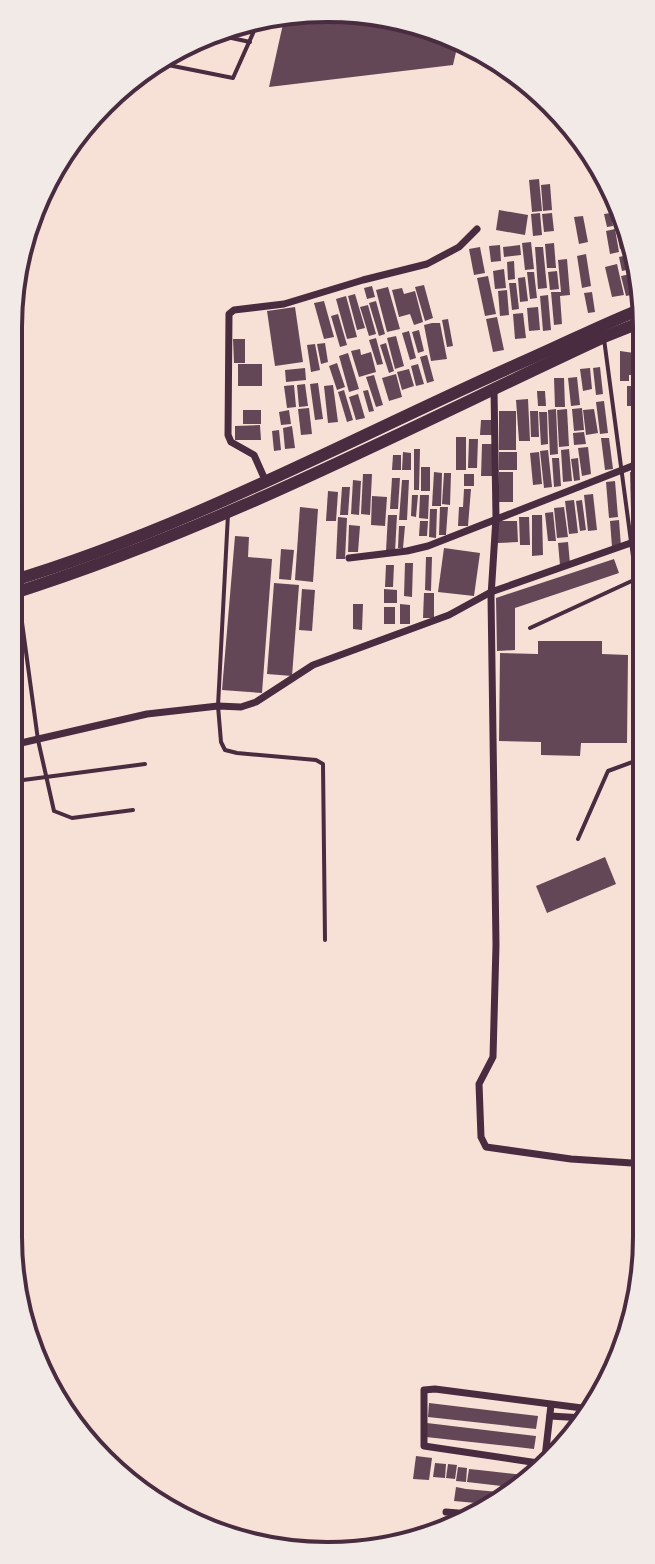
<svg xmlns="http://www.w3.org/2000/svg" width="655" height="1564" font-family="'PT Sans',sans-serif">
<style>
.building{fill:#644757}
.lines{fill:none;stroke-linecap:round;stroke-linejoin:round}
.service{stroke:#4a2c40;stroke-width:4}
.minor{stroke:#4a2c40;stroke-width:7}
.trunk{stroke:#4a2c40;stroke-width:12}
.rim{fill:none;stroke:#4a2c40;stroke-width:4}
</style>
<rect width="100%" height="100%" fill="#f7e1d7"/>
<!-- building -->
<g class="building">
<path d="M 307,9 L 431,25 L 459,39 L 453,65 L 269,87 L 285,15 Z"/>
<path d="M 539,179 L 542,211 L 532,212 L 529,180 Z"/>
<path d="M 550,184 L 552,210 L 543,211 L 541,185 Z"/>
<path d="M 617,196 L 624,218 L 612,220 L 613,226 L 607,227 L 604,214 L 611,213 L 608,198 Z"/>
<path d="M 499,210 L 528,215 L 525,235 L 496,230 Z"/>
<path d="M 540,213 L 542,235 L 533,236 L 531,214 Z"/>
<path d="M 552,213 L 554,231 L 544,232 L 542,214 Z"/>
<path d="M 583,216 L 588,242 L 579,244 L 574,217 Z"/>
<path d="M 624,226 L 628,248 L 620,249 L 616,228 Z"/>
<path d="M 615,229 L 619,252 L 610,254 L 606,231 Z"/>
<path d="M 531,242 L 534,269 L 525,270 L 522,243 Z"/>
<path d="M 554,243 L 556,268 L 547,268 L 545,244 Z"/>
<path d="M 500,245 L 501,261 L 491,262 L 489,246 Z"/>
<path d="M 520,245 L 521,255 L 504,257 L 503,247 Z"/>
<path d="M 480,247 L 485,273 L 474,275 L 469,249 Z"/>
<path d="M 535,247 L 543,247 L 547,288 L 538,289 Z"/>
<path d="M 635,249 L 640,268 L 633,269 L 628,251 Z"/>
<path d="M 586,254 L 591,286 L 582,288 L 577,256 Z"/>
<path d="M 628,255 L 631,269 L 622,271 L 619,257 Z"/>
<path d="M 567,259 L 570,295 L 560,296 L 562,324 L 554,325 L 551,292 L 561,292 L 558,260 Z"/>
<path d="M 514,261 L 515,279 L 508,280 L 507,262 Z"/>
<path d="M 617,264 L 624,295 L 612,297 L 605,267 Z"/>
<path d="M 504,269 L 506,288 L 495,289 L 493,271 Z"/>
<path d="M 557,271 L 559,289 L 550,290 L 548,272 Z"/>
<path d="M 527,272 L 534,272 L 537,298 L 530,299 Z"/>
<path d="M 631,274 L 636,294 L 626,296 L 621,276 Z"/>
<path d="M 488,276 L 496,314 L 485,316 L 477,278 Z"/>
<path d="M 525,277 L 528,301 L 520,302 L 518,278 Z"/>
<path d="M 509,283 L 516,283 L 519,309 L 512,310 Z"/>
<path d="M 424,285 L 433,318 L 425,321 L 415,287 Z"/>
<path d="M 372,286 L 375,297 L 367,299 L 364,288 Z"/>
<path d="M 388,287 L 400,329 L 387,332 L 376,290 Z"/>
<path d="M 402,288 L 404,294 L 415,291 L 423,322 L 414,325 L 410,314 L 399,317 L 392,290 Z"/>
<path d="M 507,290 L 509,315 L 500,316 L 498,291 Z"/>
<path d="M 592,292 L 595,312 L 588,313 L 584,293 Z"/>
<path d="M 355,294 L 365,328 L 357,330 L 348,296 Z"/>
<path d="M 548,295 L 551,330 L 543,331 L 540,296 Z"/>
<path d="M 346,296 L 357,337 L 347,339 L 336,299 Z"/>
<path d="M 324,301 L 334,337 L 324,339 L 314,303 Z"/>
<path d="M 376,301 L 385,334 L 379,336 L 369,303 Z"/>
<path d="M 368,305 L 376,334 L 369,336 L 360,307 Z"/>
<path d="M 295,307 L 303,362 L 275,366 L 267,311 Z"/>
<path d="M 538,307 L 540,330 L 529,331 L 527,308 Z"/>
<path d="M 523,313 L 526,338 L 515,339 L 513,314 Z"/>
<path d="M 338,314 L 347,345 L 340,347 L 331,316 Z"/>
<path d="M 497,317 L 504,350 L 493,352 L 486,319 Z"/>
<path d="M 448,319 L 453,346 L 447,347 L 442,320 Z"/>
<path d="M 432,323 L 440,323 L 447,359 L 431,361 L 424,325 Z"/>
<path d="M 419,330 L 424,351 L 418,353 L 412,332 Z"/>
<path d="M 409,331 L 416,358 L 410,360 L 402,333 Z"/>
<path d="M 396,336 L 404,366 L 395,369 L 387,338 Z"/>
<path d="M 376,338 L 383,364 L 377,365 L 369,340 Z"/>
<path d="M 233,339 L 245,339 L 245,363 L 234,363 Z"/>
<path d="M 325,343 L 328,362 L 321,364 L 317,344 Z"/>
<path d="M 386,343 L 394,371 L 389,373 L 380,345 Z"/>
<path d="M 315,344 L 320,370 L 311,372 L 307,345 Z"/>
<path d="M 641,345 L 644,345 L 644,357 L 640,358 L 641,375 L 629,375 L 629,381 L 620,381 L 620,351 L 641,354 Z"/>
<path d="M 360,349 L 361,355 L 371,352 L 376,372 L 359,377 L 351,351 Z"/>
<path d="M 348,353 L 359,389 L 349,392 L 339,356 Z"/>
<path d="M 427,355 L 434,381 L 427,383 L 420,357 Z"/>
<path d="M 337,363 L 345,387 L 337,390 L 329,366 Z"/>
<rect x="238" y="364" width="24" height="22"/>
<path d="M 418,364 L 424,384 L 416,386 L 411,366 Z"/>
<path d="M 600,367 L 603,394 L 596,395 L 593,368 Z"/>
<path d="M 305,368 L 306,380 L 286,382 L 285,370 Z"/>
<path d="M 590,368 L 592,389 L 583,391 L 580,369 Z"/>
<path d="M 409,369 L 414,386 L 402,390 L 397,372 Z"/>
<path d="M 396,374 L 402,397 L 389,401 L 382,378 Z"/>
<path d="M 374,375 L 383,405 L 376,407 L 366,377 Z"/>
<path d="M 577,377 L 580,405 L 571,406 L 568,378 Z"/>
<path d="M 554,378 L 564,378 L 565,407 L 555,407 Z"/>
<path d="M 318,383 L 323,419 L 315,420 L 310,384 Z"/>
<path d="M 305,384 L 308,406 L 299,407 L 297,385 Z"/>
<path d="M 294,385 L 296,407 L 287,408 L 284,386 Z"/>
<path d="M 333,385 L 338,422 L 328,423 L 324,386 Z"/>
<rect x="627" y="386" width="14" height="20"/>
<path d="M 344,390 L 353,420 L 347,422 L 338,392 Z"/>
<path d="M 368,390 L 374,411 L 369,412 L 363,391 Z"/>
<path d="M 537,391 L 545,391 L 546,406 L 538,406 Z"/>
<path d="M 358,394 L 365,418 L 356,420 L 349,397 Z"/>
<path d="M 528,399 L 530,441 L 519,441 L 516,400 Z"/>
<path d="M 604,401 L 608,433 L 600,434 L 596,402 Z"/>
<path d="M 309,408 L 312,434 L 301,435 L 298,409 Z"/>
<path d="M 582,408 L 584,430 L 574,431 L 572,409 Z"/>
<path d="M 556,409 L 558,454 L 550,455 L 548,410 Z"/>
<path d="M 567,409 L 569,446 L 559,447 L 557,410 Z"/>
<path d="M 594,409 L 598,433 L 586,435 L 583,410 Z"/>
<rect x="243" y="410" width="18" height="14"/>
<path d="M 289,410 L 291,424 L 281,425 L 279,412 Z"/>
<rect x="499" y="411" width="17" height="39"/>
<path d="M 530,411 L 538,411 L 539,437 L 531,437 Z"/>
<path d="M 539,412 L 547,412 L 548,444 L 541,445 Z"/>
<path d="M 481,420 L 492,420 L 492,435 L 480,435 Z"/>
<path d="M 260,425 L 261,440 L 235,440 L 235,426 Z"/>
<path d="M 292,426 L 295,448 L 285,449 L 283,428 Z"/>
<path d="M 279,430 L 281,450 L 274,451 L 272,431 Z"/>
<path d="M 584,432 L 586,444 L 574,445 L 573,433 Z"/>
<rect x="456" y="437" width="10" height="33"/>
<path d="M 601,438 L 609,438 L 613,469 L 605,470 Z"/>
<path d="M 469,439 L 478,439 L 477,468 L 468,468 Z"/>
<path d="M 482,444 L 492,444 L 492,476 L 481,476 Z"/>
<path d="M 588,447 L 591,474 L 582,476 L 578,448 Z"/>
<path d="M 414,449 L 420,449 L 419,490 L 414,490 Z"/>
<path d="M 569,449 L 572,481 L 563,482 L 561,450 Z"/>
<path d="M 548,450 L 552,487 L 544,488 L 540,451 Z"/>
<path d="M 403,452 L 411,453 L 411,470 L 402,470 Z"/>
<rect x="499" y="452" width="18" height="18"/>
<path d="M 539,452 L 542,484 L 533,485 L 530,453 Z"/>
<path d="M 393,455 L 401,455 L 401,470 L 392,470 Z"/>
<path d="M 552,458 L 559,458 L 561,486 L 554,487 Z"/>
<path d="M 578,458 L 580,480 L 574,481 L 571,459 Z"/>
<rect x="421" y="467" width="9" height="24"/>
<path d="M 644,471 L 645,509 L 631,509 L 630,472 Z"/>
<path d="M 434,472 L 442,473 L 441,506 L 432,506 Z"/>
<rect x="499" y="472" width="14" height="30"/>
<path d="M 444,473 L 451,473 L 450,505 L 442,504 Z"/>
<path d="M 363,474 L 372,474 L 370,515 L 361,514 Z"/>
<rect x="464" y="474" width="10" height="12"/>
<path d="M 392,478 L 400,478 L 398,509 L 390,509 Z"/>
<path d="M 353,480 L 361,481 L 359,515 L 351,514 Z"/>
<path d="M 402,480 L 409,480 L 407,520 L 399,520 Z"/>
<path d="M 615,481 L 618,517 L 609,518 L 606,482 Z"/>
<path d="M 342,487 L 350,487 L 348,515 L 340,515 Z"/>
<path d="M 464,489 L 471,489 L 468,526 L 458,526 L 459,507 L 463,507 Z"/>
<path d="M 328,491 L 338,492 L 336,521 L 326,521 Z"/>
<path d="M 593,494 L 597,530 L 588,531 L 584,495 Z"/>
<path d="M 412,495 L 418,495 L 416,517 L 411,516 Z"/>
<path d="M 420,495 L 429,495 L 428,519 L 419,518 Z"/>
<path d="M 372,496 L 387,497 L 385,526 L 371,525 Z"/>
<path d="M 574,500 L 578,533 L 569,534 L 565,501 Z"/>
<path d="M 582,500 L 586,530 L 580,531 L 576,501 Z"/>
<path d="M 300,507 L 318,509 L 313,582 L 295,580 Z"/>
<path d="M 440,507 L 448,507 L 446,535 L 439,535 Z"/>
<path d="M 564,507 L 568,537 L 557,538 L 554,508 Z"/>
<path d="M 430,509 L 437,509 L 436,538 L 429,537 Z"/>
<path d="M 553,512 L 556,541 L 548,541 L 545,513 Z"/>
<path d="M 633,512 L 645,512 L 645,535 L 634,536 Z"/>
<path d="M 388,515 L 397,515 L 395,552 L 386,551 Z"/>
<path d="M 532,515 L 542,515 L 543,555 L 532,556 Z"/>
<path d="M 338,517 L 347,518 L 345,559 L 336,559 Z"/>
<path d="M 519,517 L 529,517 L 530,545 L 520,545 Z"/>
<path d="M 619,520 L 621,547 L 612,547 L 610,521 Z"/>
<path d="M 420,521 L 428,521 L 427,536 L 419,536 Z"/>
<path d="M 498,521 L 517,521 L 518,542 L 498,543 Z"/>
<path d="M 349,525 L 360,526 L 358,552 L 348,552 Z"/>
<path d="M 399,526 L 405,526 L 403,548 L 398,548 Z"/>
<path d="M 235,536 L 249,537 L 248,557 L 272,559 L 262,693 L 222,690 Z"/>
<path d="M 568,542 L 570,564 L 560,565 L 558,543 Z"/>
<path d="M 444,548 L 480,553 L 474,596 L 438,592 Z"/>
<path d="M 281,549 L 294,550 L 291,580 L 279,579 Z"/>
<path d="M 426,557 L 432,557 L 431,591 L 425,590 Z"/>
<path d="M 614,559 L 619,573 L 515,608 L 515,650 L 497,651 L 496,598 Z"/>
<path d="M 405,563 L 413,563 L 412,597 L 404,596 Z"/>
<path d="M 386,565 L 394,565 L 393,587 L 385,587 Z"/>
<path d="M 274,583 L 299,585 L 292,676 L 267,674 Z"/>
<path d="M 302,589 L 315,590 L 312,631 L 299,630 Z"/>
<path d="M 384,589 L 397,590 L 397,603 L 384,603 Z"/>
<path d="M 424,593 L 434,593 L 434,618 L 423,618 Z"/>
<path d="M 353,604 L 363,604 L 362,630 L 353,629 Z"/>
<path d="M 400,604 L 410,605 L 410,624 L 400,624 Z"/>
<rect x="384" y="607" width="11" height="17"/>
<path d="M 538,641 L 602,641 L 602,654 L 628,655 L 627,743 L 581,743 L 580,756 L 541,755 L 541,742 L 499,741 L 500,653 L 538,654 Z"/>
<path d="M 605,857 L 616,884 L 547,913 L 536,886 Z"/>
<path d="M 429,1403 L 538,1416 L 536,1429 L 428,1417 Z"/>
<path d="M 427,1423 L 536,1436 L 534,1449 L 426,1437 Z"/>
<path d="M 416,1456 L 432,1458 L 429,1480 L 413,1479 Z"/>
<path d="M 435,1463 L 446,1464 L 445,1478 L 433,1477 Z"/>
<path d="M 448,1464 L 457,1465 L 455,1479 L 446,1478 Z"/>
<path d="M 458,1467 L 467,1468 L 466,1482 L 456,1481 Z"/>
<path d="M 469,1469 L 479,1470 L 533,1476 L 518,1488 L 467,1482 Z"/>
<path d="M 456,1487 L 466,1489 L 511,1493 L 497,1505 L 465,1502 L 454,1501 Z"/>
</g>
<g class="lines">
<!-- service -->
<g class="service">
<path d="M 213,34 L 250,42"/>
<path d="M 158,63 L 233,78 L 258,22"/>
<path d="M 228,514 L 218,706 L 221,742 L 225,750 L 237,753 L 316,760 L 323,764 L 325,940"/>
<path d="M 636,579 L 645,609"/>
<path d="M 18,593 L 38,740 L 54,811 L 72,818 L 133,810"/>
<path d="M 530,628 L 636,579 L 604,339"/>
<path d="M 8,782 L 145,764"/>
<path d="M 578,839 L 608,771 L 646,757"/>
</g>
<!-- minor -->
<g class="minor">
<path d="M 494,389 L 496,518 L 491,596 L 496,945 L 493,1057 L 479,1084 L 481,1137 L 486,1147 L 571,1159 L 647,1164"/>
<path d="M 266,482 L 254,455 L 231,442 L 228,435 L 229,314 L 234,310 L 284,304 L 363,280 L 427,264 L 459,247 L 477,229"/>
<path d="M 349,558 L 407,551 L 428,546 L 645,461"/>
<path d="M 8,746 L 147,714 L 218,706 L 241,707 L 256,702 L 313,665 L 449,615 L 491,592 L 645,538"/>
<path d="M 550,1416 L 584,1418"/>
<path d="M 545,1464 L 424,1446 L 424,1390 L 435,1389 L 590,1409"/>
<path d="M 544,1466 L 551,1405"/>
<path d="M 446,1512 L 482,1515"/>
</g>
<!-- trunk -->
<g class="trunk">
<path d="M 8,582 C 189,528 355,436 527,360 C 566,343 605,323 644,308"/>
<path d="M 8,595 C 215,530 408,428 604,337 L 644,321"/>
</g>
</g>
<!-- crop -->
<path d="M0 0H655V1564H0ZM327 22H328A305 305 0 0 1 633 327V1237A305 305 0 0 1 328 1542H327A305 305 0 0 1 22 1237V327A305 305 0 0 1 327 22Z" fill="#f1eae7" fill-rule="evenodd"/>
<path class="rim" d="M327 22H328A305 305 0 0 1 633 327V1237A305 305 0 0 1 328 1542H327A305 305 0 0 1 22 1237V327A305 305 0 0 1 327 22Z"/>
</svg>
